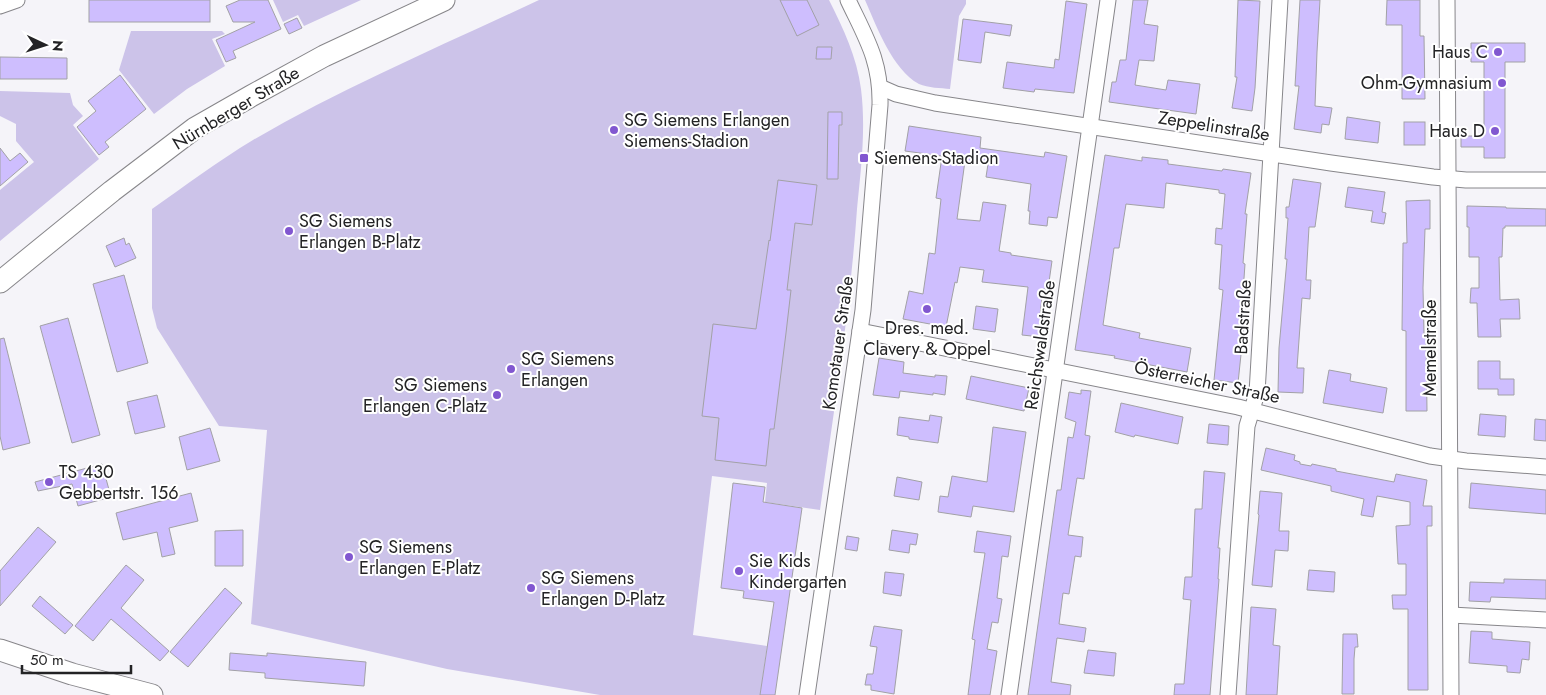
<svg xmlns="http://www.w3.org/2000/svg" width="1546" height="695" font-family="Jost,sans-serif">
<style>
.green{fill:#ccc3e9}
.building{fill:#cebefe;stroke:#a2a1a6}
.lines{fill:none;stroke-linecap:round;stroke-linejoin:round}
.street-casing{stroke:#87868a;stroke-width:17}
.secondary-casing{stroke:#87868a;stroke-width:23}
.street{stroke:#fff;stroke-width:15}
.secondary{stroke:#fff;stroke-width:21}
.poi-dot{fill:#8157d0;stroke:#fff;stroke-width:2}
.labels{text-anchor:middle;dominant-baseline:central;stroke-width:4;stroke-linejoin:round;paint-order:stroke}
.poi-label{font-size:18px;fill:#232325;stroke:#fff;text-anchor:start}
.street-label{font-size:18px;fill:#232325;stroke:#fff}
</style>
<rect width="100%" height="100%" fill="#f5f4f9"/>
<!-- green -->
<g class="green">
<path d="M 273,0 L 361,0 L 304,26 L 298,15 L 283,22 Z"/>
<path d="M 539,0 L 829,0 C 843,28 857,57 861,89 C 866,129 861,169 857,209 C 850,310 834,410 820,510 L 765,502 L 767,483 L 712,476 L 693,635 L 767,646 L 760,695 L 600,695 L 447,669 L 251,624 L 267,430 L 219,426 L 157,328 L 152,308 L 152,209 C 185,186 218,161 253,140 C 344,87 443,45 539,0 Z"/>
<path d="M 865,0 L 966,0 L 966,4 L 959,16 L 950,89 C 941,88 928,88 919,84 C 892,69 877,27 865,0 Z"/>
<path d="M 131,31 L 222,31 L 225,34 L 212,39 L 225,66 L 187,89 L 154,114 L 119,70 Z"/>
<path d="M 0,91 L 70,93 L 73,105 L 83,116 L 73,125 L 99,159 L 0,241 L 0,190 L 34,162 L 16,141 L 16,124 L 0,116 Z"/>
</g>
<!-- building -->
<g class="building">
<rect x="89" y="0" width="121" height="22"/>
<path d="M 240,0 L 268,0 L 281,29 L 233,51 L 236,58 L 226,62 L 216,40 L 255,22 L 233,22 L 226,6 Z"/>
<path d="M 780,0 L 807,0 L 819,25 L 797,36 Z"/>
<path d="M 1133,0 L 1148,0 L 1144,24 L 1158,26 L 1154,61 L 1139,60 L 1135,85 L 1166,90 L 1168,80 L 1200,84 L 1196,114 L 1109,102 L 1112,82 L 1116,82 L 1120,60 L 1126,60 Z"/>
<path d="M 1238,0 L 1260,1 L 1255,88 L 1252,111 L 1232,108 L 1237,77 L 1235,77 Z"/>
<path d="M 1300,0 L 1320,0 L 1317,52 L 1315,106 L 1332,108 L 1329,125 L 1322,124 L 1321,133 L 1294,129 L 1299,86 L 1295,86 Z"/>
<path d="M 1387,0 L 1420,0 L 1420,36 L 1424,36 L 1425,99 L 1402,99 L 1402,25 L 1386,25 Z"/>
<path d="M 1066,1 L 1087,4 L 1074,93 L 1035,89 L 1034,92 L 1003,88 L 1007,62 L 1054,68 L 1055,59 L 1059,60 Z"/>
<path d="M 297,18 L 302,28 L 289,34 L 284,24 Z"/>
<path d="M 963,19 L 1012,25 L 1010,36 L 985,32 L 981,63 L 958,60 Z"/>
<path d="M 1471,43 L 1525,43 L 1525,62 L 1505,62 L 1505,158 L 1484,158 L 1484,147 L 1461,147 L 1461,136 L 1484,136 L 1484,62 L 1471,62 Z"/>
<path d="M 817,47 L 832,47 L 831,59 L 816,59 Z"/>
<path d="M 0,57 L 67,58 L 67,79 L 0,79 Z"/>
<path d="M 120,75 L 146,109 L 105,142 L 109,147 L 99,155 L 77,127 L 96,111 L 88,101 Z"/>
<path d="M 828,112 L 842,112 L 842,125 L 839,125 L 838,179 L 827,179 Z"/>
<path d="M 1347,117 L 1380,122 L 1378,143 L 1345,139 Z"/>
<rect x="1404" y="122" width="21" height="23"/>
<path d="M 909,126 L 981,137 L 980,148 L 1044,157 L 1045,152 L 1067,156 L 1057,218 L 1048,217 L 1047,226 L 1029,224 L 1030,211 L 1028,211 L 1031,184 L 986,177 L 988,164 L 965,161 L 957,219 L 980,221 L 983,202 L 1006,205 L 999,251 L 1011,253 L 1011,255 L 1052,261 L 1048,289 L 1043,289 L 1040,315 L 1044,315 L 1041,337 L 1022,335 L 1028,287 L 982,282 L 984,270 L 960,267 L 957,283 L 955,282 L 946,327 L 903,319 L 909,291 L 923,294 L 929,253 L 935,254 L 941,199 L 936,198 L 942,156 L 905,151 Z"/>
<path d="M 0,148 L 10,161 L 20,153 L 28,162 L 0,186 Z"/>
<path d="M 1105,155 L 1142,161 L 1142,157 L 1168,160 L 1168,164 L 1222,171 L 1223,169 L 1251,173 L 1245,214 L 1247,214 L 1243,263 L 1245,264 L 1242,307 L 1246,307 L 1238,383 L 1214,380 L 1223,290 L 1219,289 L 1222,245 L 1215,244 L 1216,228 L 1222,229 L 1225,194 L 1219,193 L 1219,190 L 1166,183 L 1164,208 L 1126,204 L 1119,248 L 1114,248 L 1103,325 L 1140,333 L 1139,338 L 1191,348 L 1187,372 L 1114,358 L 1115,356 L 1075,350 Z"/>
<path d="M 1293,179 L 1321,183 L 1315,227 L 1309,227 L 1306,280 L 1311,280 L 1310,299 L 1302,298 L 1297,368 L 1304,368 L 1303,393 L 1278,392 L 1279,348 L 1287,259 L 1285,259 L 1288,218 L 1286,218 L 1286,207 L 1289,207 Z"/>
<path d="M 778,180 L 817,185 L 812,225 L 795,223 L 787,290 L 791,290 L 786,333 L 774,429 L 770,429 L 766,466 L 715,460 L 719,418 L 702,416 L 713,324 L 756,329 L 769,240 L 770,241 Z"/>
<path d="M 1348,187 L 1385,192 L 1382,212 L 1386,213 L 1384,224 L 1371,222 L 1373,211 L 1345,207 Z"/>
<path d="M 1430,200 L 1430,229 L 1425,229 L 1423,288 L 1424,334 L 1426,334 L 1427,411 L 1406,411 L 1406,331 L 1402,330 L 1403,243 L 1407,243 L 1406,201 Z"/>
<path d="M 1467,206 L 1506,207 L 1506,208 L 1546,209 L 1546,226 L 1505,226 L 1505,228 L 1503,228 L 1502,257 L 1499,257 L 1500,300 L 1519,299 L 1520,319 L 1500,319 L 1501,337 L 1478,337 L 1477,303 L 1470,303 L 1471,288 L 1479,288 L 1479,257 L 1469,257 L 1469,227 L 1467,227 Z"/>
<path d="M 124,238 L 126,245 L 129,243 L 136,258 L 115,267 L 106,246 Z"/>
<path d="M 124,275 L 148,363 L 117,372 L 93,284 Z"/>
<path d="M 976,306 L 998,309 L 995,332 L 973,329 Z"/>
<path d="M 68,318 L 100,435 L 72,443 L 40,326 Z"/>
<path d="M 4,338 L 30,443 L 3,450 L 0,436 L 0,339 Z"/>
<path d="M 879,358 L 904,362 L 903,373 L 935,377 L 935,375 L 947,376 L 945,395 L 933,393 L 933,395 L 900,391 L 899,398 L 873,395 Z"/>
<path d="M 1478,361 L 1500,361 L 1500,379 L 1514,379 L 1514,395 L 1498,395 L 1498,389 L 1478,389 Z"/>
<path d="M 1329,370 L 1351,374 L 1350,381 L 1387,388 L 1383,413 L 1323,403 Z"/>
<path d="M 971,376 L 1029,388 L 1024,411 L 966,399 Z"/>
<path d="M 1081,390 L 1091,391 L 1085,435 L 1090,436 L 1084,479 L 1077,478 L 1068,535 L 1083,537 L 1081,557 L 1075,556 L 1069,594 L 1063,593 L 1059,624 L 1086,628 L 1084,642 L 1057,638 L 1051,682 L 1071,685 L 1070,695 L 1028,695 L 1057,490 L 1061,490 L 1068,437 L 1073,438 L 1076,422 L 1065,418 L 1069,392 L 1081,394 Z"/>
<path d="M 157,395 L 165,427 L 135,434 L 127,402 Z"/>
<path d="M 1121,403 L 1183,417 L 1178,444 L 1135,435 L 1134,437 L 1115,432 Z"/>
<path d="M 1480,414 L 1506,416 L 1505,437 L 1478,435 Z"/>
<path d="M 930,415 L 942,417 L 938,443 L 909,439 L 909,437 L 897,435 L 899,417 L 929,421 Z"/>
<path d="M 1535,419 L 1546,420 L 1546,441 L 1534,440 Z"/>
<path d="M 1209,424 L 1229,426 L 1228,445 L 1207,443 Z"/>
<path d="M 993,427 L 1026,432 L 1014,512 L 973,506 L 971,517 L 938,512 L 940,496 L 948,497 L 952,476 L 987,482 Z"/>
<path d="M 210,428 L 220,461 L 187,470 L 179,437 Z"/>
<path d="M 1266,448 L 1295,455 L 1294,460 L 1300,462 L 1300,464 L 1311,466 L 1312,464 L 1336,469 L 1336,471 L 1394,482 L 1396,474 L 1427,480 L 1423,506 L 1432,506 L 1432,526 L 1427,526 L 1428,690 L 1408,690 L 1408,609 L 1393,609 L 1392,595 L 1406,595 L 1406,564 L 1398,564 L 1396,526 L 1410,525 L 1410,502 L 1377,496 L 1373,517 L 1361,515 L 1364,499 L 1331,491 L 1331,486 L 1261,470 Z"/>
<path d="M 102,464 L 111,497 L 78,506 L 72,484 L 38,491 L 35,482 Z"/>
<path d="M 1204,471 L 1225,473 L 1218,548 L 1220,548 L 1218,579 L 1219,579 L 1210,695 L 1174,695 L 1175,684 L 1184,684 L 1191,600 L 1183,599 L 1185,577 L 1192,577 L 1195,509 L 1202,509 Z"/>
<path d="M 897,477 L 922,482 L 919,500 L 894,496 Z"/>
<path d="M 733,483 L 765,487 L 763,502 L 802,508 L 775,695 L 760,695 L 774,602 L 743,598 L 744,591 L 721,588 Z"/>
<path d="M 1471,483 L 1546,490 L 1546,514 L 1469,508 Z"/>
<path d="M 1260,491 L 1282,493 L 1279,531 L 1289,531 L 1288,551 L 1275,550 L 1272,587 L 1252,585 L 1259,515 L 1258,514 Z"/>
<path d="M 191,493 L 198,521 L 169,528 L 175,554 L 162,557 L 157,532 L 123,540 L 116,513 Z"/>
<path d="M 38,527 L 56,542 L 0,606 L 0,571 Z"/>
<path d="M 243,530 L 243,566 L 215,566 L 215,531 Z"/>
<path d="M 892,530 L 918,534 L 916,545 L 910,544 L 909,553 L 889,550 Z"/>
<path d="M 977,531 L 1011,536 L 1008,557 L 1002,556 L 997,598 L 1002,599 L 998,623 L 992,622 L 987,649 L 997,651 L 990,695 L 968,695 L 975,640 L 972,639 L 985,553 L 974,552 Z"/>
<path d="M 847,536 L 859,538 L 857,551 L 845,549 Z"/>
<path d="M 126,565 L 144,580 L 121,608 L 169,651 L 160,661 L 111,619 L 93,641 L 75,626 Z"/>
<path d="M 1309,570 L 1335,572 L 1334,592 L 1307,590 Z"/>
<path d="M 885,572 L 904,574 L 901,596 L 883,593 Z"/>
<path d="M 1504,579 L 1546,580 L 1546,599 L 1491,597 L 1490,602 L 1469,601 L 1470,582 L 1504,583 Z"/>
<path d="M 225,588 L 242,603 L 188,667 L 170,652 Z"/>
<path d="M 40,596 L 73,625 L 65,634 L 32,606 Z"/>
<path d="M 1251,607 L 1276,609 L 1273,645 L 1280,646 L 1277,695 L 1246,695 Z"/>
<path d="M 874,626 L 902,630 L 894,694 L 871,690 L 871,685 L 865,685 L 867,674 L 873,674 L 877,647 L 870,646 Z"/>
<path d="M 1471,631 L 1492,632 L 1492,639 L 1530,642 L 1529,660 L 1522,659 L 1520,673 L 1507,672 L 1507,666 L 1469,663 Z"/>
<path d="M 1343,634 L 1357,634 L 1358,647 L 1355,647 L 1354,659 L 1354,694 L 1342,694 Z"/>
<path d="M 1088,650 L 1116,653 L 1114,676 L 1084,673 Z"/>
<path d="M 230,653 L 267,656 L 267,653 L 366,662 L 364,686 L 265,678 L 265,673 L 229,670 Z"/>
</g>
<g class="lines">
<!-- street casing -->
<g class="street-casing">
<g id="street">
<path d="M 1447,0 L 1451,695"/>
<path d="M 0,6 L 17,0"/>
<path d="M 880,87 L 896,94 L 935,103 L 1331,163 L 1433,177 L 1466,180 L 1546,180"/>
<path d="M 860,331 L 1238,407 L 1430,456 L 1466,461 L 1546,467"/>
<path d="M 1451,615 L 1546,620"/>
<path d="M 807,695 L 863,310 L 880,105 C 881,61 866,38 848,0"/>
<path d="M 1009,695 L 1108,0"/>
<path d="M 1228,695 L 1247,426 L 1257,393 L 1280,0"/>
</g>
</g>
<!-- secondary casing -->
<g class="secondary-casing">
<g id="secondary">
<path d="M 0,282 L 112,191 L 195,128 L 251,96 L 324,56 L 444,0"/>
<path d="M 0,650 L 72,674 L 152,695"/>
</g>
</g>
<!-- street -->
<use href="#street" class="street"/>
<!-- secondary -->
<use href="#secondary" class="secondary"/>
</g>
<!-- markers -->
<g class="poi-dot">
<circle cx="1498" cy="52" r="5"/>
<circle cx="1502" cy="83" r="5"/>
<circle cx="614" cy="130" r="5"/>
<circle cx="1495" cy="131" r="5"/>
<rect x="859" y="153" width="10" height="10" rx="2.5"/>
<circle cx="289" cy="231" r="5"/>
<circle cx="927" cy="309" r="5"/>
<circle cx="511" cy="369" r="5"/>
<circle cx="497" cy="395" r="5"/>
<circle cx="49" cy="482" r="5"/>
<circle cx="349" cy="557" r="5"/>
<circle cx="739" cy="571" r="5"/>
<circle cx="531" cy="588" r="5"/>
</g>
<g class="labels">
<!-- poi labels -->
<g class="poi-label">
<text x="1488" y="52" text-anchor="end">Haus C</text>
<text x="1492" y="83" text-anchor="end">Ohm-Gymnasium</text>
<text x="624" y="120">SG Siemens Erlangen<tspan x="624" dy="21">Siemens-Stadion</tspan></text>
<text x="1485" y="131" text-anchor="end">Haus D</text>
<text x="874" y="158">Siemens-Stadion</text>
<text x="299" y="221">SG Siemens<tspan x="299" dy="21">Erlangen B-Platz</tspan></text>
<text x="927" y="328" text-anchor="middle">Dres. med.<tspan x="927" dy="21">Clavery &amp; Oppel</tspan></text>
<text x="521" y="359">SG Siemens<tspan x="521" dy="21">Erlangen</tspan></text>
<text x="487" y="385" text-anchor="end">SG Siemens<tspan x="487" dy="21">Erlangen C-Platz</tspan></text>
<text x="59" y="472">TS 430<tspan x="59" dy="21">Gebbertstr. 156</tspan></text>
<text x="359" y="547">SG Siemens<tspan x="359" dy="21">Erlangen E-Platz</tspan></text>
<text x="749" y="561">Sie Kids<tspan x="749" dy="21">Kindergarten</tspan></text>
<text x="541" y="578">SG Siemens<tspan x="541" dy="21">Erlangen D-Platz</tspan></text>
</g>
<!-- street labels -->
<g class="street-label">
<text transform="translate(236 108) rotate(-31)">Nürnberger Straße</text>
<text transform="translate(1214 126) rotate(9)">Zeppelinstraße</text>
<text transform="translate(1243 317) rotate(-87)">Badstraße</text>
<text transform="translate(838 343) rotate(-82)">Komotauer Straße</text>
<text transform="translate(1040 345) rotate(-82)">Reichswaldstraße</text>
<text transform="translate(1430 348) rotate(-90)">Memelstraße</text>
<text transform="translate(1207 382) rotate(12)">Österreicher Straße</text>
</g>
</g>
<!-- north arrow -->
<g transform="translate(45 45) rotate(94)" stroke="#ffffff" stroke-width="4" paint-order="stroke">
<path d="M0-4L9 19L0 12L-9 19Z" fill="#232325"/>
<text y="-8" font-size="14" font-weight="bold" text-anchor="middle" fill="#232325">N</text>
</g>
<!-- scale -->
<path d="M22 665v8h109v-8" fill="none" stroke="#232325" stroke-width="2.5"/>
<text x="30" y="665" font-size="15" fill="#232325" stroke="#ffffff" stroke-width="4" paint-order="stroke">50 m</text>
</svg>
